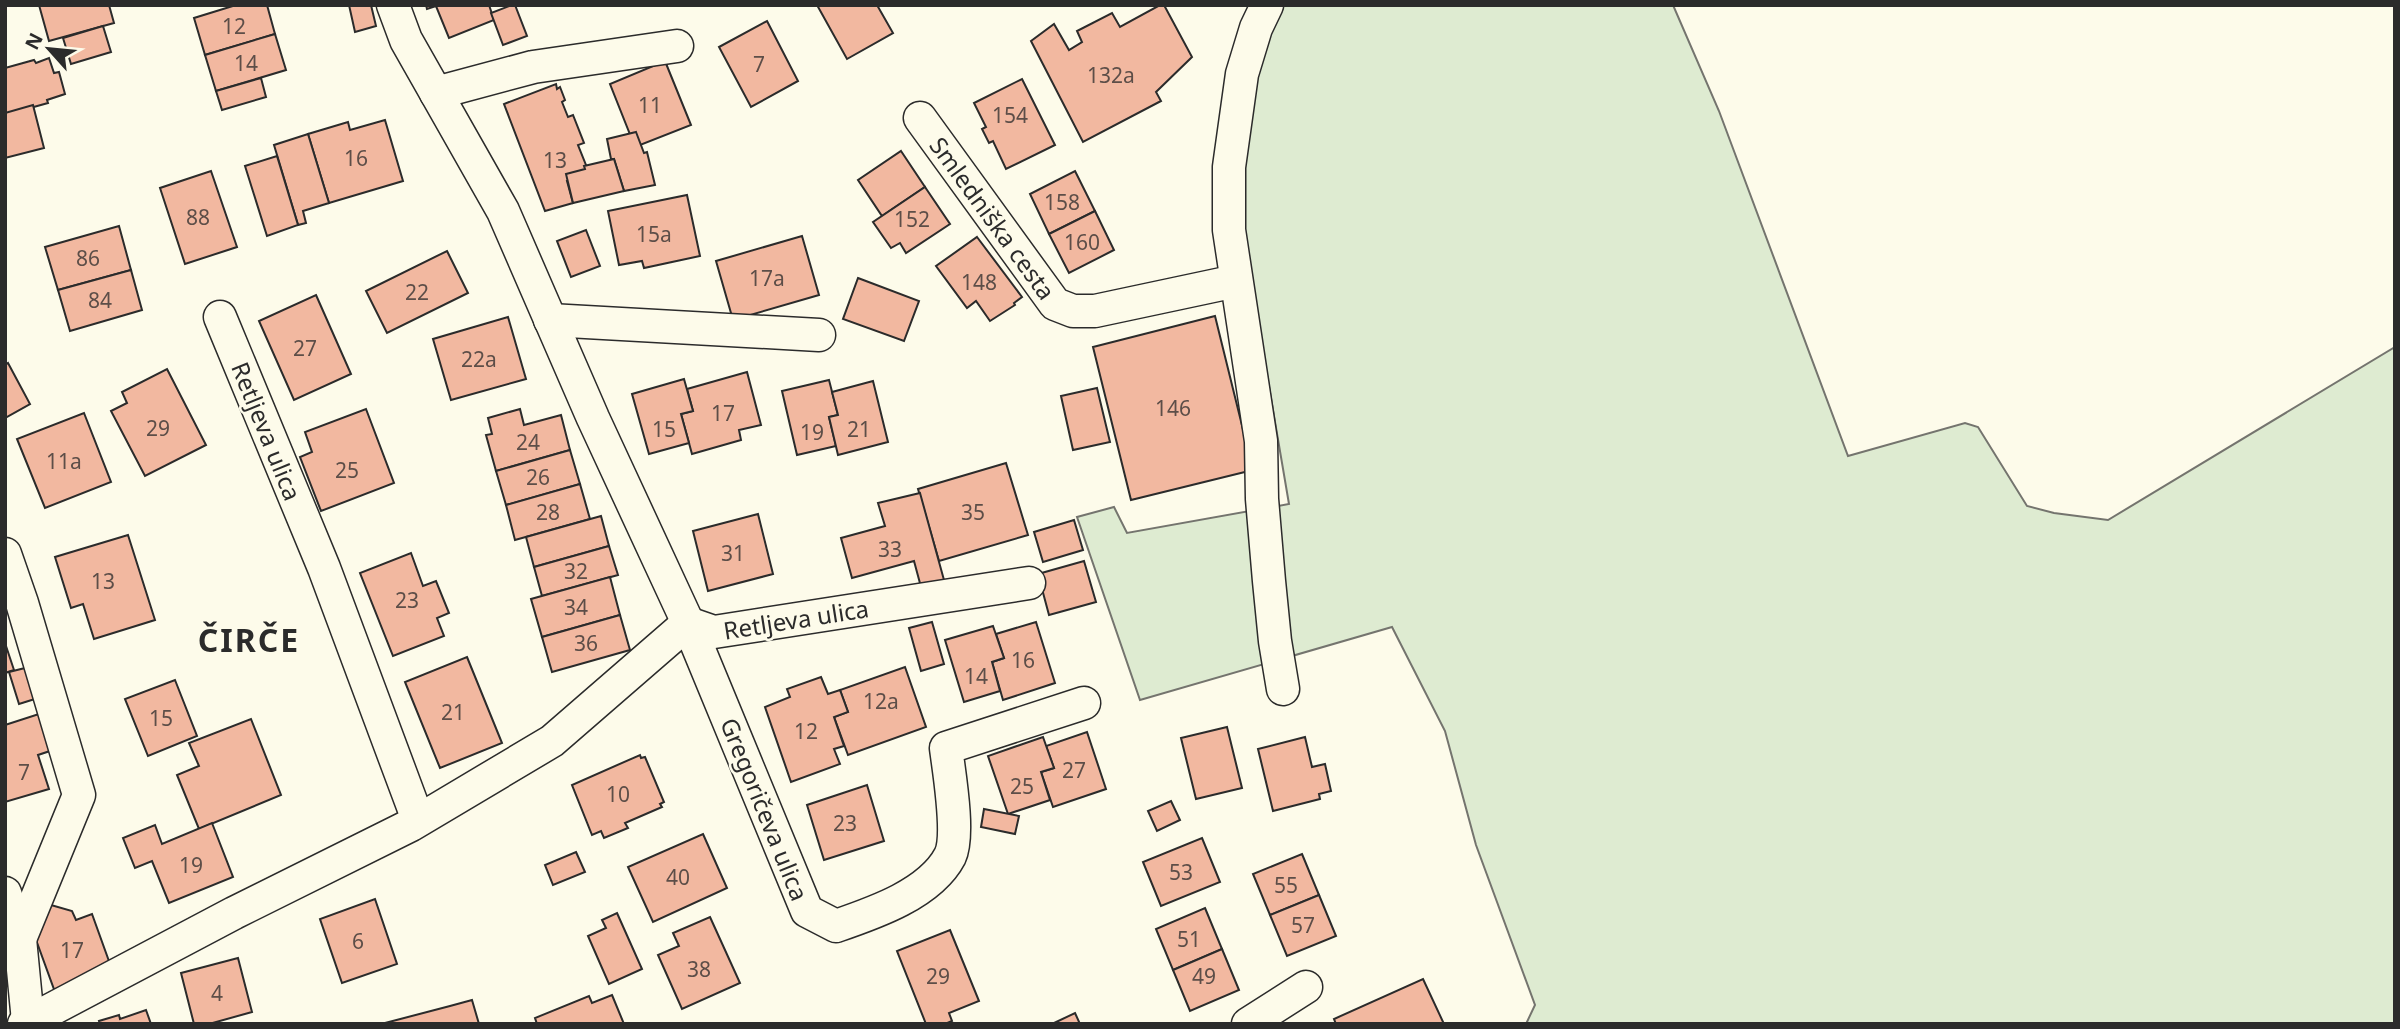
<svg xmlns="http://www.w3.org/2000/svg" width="2400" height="1029" font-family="'Noto Sans',sans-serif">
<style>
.green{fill:#deebd1;stroke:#74746e;stroke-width:2}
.building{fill:#f2b8a0;stroke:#2b2b2b;stroke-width:2}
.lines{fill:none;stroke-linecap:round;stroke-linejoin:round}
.street-casing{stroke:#2b2b2b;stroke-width:35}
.street{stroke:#fdfbea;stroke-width:32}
.labels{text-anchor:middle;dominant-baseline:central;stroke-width:5;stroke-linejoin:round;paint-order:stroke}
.number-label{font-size:21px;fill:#5d4e48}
.street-label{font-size:24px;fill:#2b2b2b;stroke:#fdfbea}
.district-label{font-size:32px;font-weight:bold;letter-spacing:2px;fill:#2b2b2b;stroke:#fdfbea}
</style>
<rect width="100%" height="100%" fill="#fdfbea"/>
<!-- green -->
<path class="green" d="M 1274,5 L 1673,5 L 1719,111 L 1848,456 L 1965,423 L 1978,427 L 2027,506 L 2054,513 L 2108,520 L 2395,347 L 2395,1024 L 1526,1024 L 1535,1005 L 1476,845 L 1445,731 L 1392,627 L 1140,700 L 1077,517 L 1114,507 L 1127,533 L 1289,504 L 1241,222 L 1247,96 Z"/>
<!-- building -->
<g class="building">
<path d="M 39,5 L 109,5 L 114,23 L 49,41 Z"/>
<path d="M 236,5 L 267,5 L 275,34 L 205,55 L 194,18 Z"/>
<path d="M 349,5 L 371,5 L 376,26 L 355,32 Z"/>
<path d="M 426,5 L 489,5 L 494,20 L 449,38 L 436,6 L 427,9 Z"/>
<path d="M 512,5 L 515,5 L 527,36 L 503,45 L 491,13 Z"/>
<path d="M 817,5 L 877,5 L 893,33 L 847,59 Z"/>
<path d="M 1160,5 L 1164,5 L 1192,57 L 1156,92 L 1161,101 L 1083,142 L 1031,41 L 1054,24 L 1069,50 L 1082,42 L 1077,31 L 1112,13 L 1120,27 Z"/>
<path d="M 767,21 L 798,81 L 751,107 L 719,47 Z"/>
<path d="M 103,26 L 111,52 L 71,64 L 63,38 Z"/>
<path d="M 275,34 L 286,70 L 216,91 L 205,55 Z"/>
<path d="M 49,58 L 54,73 L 59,72 L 65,94 L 47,100 L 48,103 L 5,115 L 5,68 L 34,60 L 36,63 Z"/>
<path d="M 665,61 L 691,125 L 635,147 L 610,84 Z"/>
<path d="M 261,78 L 266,97 L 222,110 L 216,91 Z"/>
<path d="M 1022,79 L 1055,145 L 1006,169 L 993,141 L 989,143 L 982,129 L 986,127 L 974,103 Z"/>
<path d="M 556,84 L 557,89 L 560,87 L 565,100 L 562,102 L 568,117 L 573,115 L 584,143 L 578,145 L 590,175 L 567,181 L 573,203 L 545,211 L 504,104 Z"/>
<path d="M 33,105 L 44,148 L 5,158 L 5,113 Z"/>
<path d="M 385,120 L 403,181 L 329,203 L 308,134 L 348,122 L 350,130 Z"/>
<path d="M 636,132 L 644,153 L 647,152 L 655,185 L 624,191 L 614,159 L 611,159 L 607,139 Z"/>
<path d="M 308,134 L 329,203 L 303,211 L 306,223 L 298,225 L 274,145 Z"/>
<path d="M 901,151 L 925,187 L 882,216 L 858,180 Z"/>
<path d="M 277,156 L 298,225 L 267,236 L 245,166 Z"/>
<path d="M 614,159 L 624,191 L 573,203 L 566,174 L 585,169 L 584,166 Z"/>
<path d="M 211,171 L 237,247 L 185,264 L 160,188 Z"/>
<path d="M 1075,171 L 1095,211 L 1049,234 L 1030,194 Z"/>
<path d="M 925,187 L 950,224 L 906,253 L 900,243 L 891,248 L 873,222 Z"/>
<path d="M 687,195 L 700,256 L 644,268 L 642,261 L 619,265 L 608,211 Z"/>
<path d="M 1095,211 L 1114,250 L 1069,273 L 1049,234 Z"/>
<path d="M 119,226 L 131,270 L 58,290 L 45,247 Z"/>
<path d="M 586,230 L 600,266 L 571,277 L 557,241 Z"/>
<path d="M 802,236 L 819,295 L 733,320 L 716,261 Z"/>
<path d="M 977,237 L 1022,297 L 1014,303 L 1015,305 L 990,321 L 976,301 L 967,308 L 936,266 Z"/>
<path d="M 447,251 L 468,293 L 387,333 L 366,291 Z"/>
<path d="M 131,270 L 142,310 L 70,331 L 58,290 Z"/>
<path d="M 858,278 L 919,301 L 904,341 L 843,319 Z"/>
<path d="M 316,295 L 351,374 L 294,400 L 259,321 Z"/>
<path d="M 1215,316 L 1253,470 L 1131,500 L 1093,347 Z"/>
<path d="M 508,317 L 526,379 L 451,400 L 433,339 Z"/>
<path d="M 8,363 L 30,404 L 5,418 L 5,365 Z"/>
<path d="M 167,369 L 206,445 L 145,476 L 111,411 L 127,403 L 122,392 Z"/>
<path d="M 747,372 L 761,425 L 739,430 L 741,440 L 692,454 L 681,414 L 693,411 L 687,389 Z"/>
<path d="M 684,379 L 693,411 L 681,414 L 689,443 L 649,454 L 632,394 Z"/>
<path d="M 829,380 L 838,415 L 829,417 L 836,446 L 797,455 L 782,391 Z"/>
<path d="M 873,381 L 888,442 L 838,455 L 829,417 L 838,415 L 832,392 Z"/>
<path d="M 1097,388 L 1110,442 L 1073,450 L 1061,396 Z"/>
<path d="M 366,409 L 394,483 L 321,511 L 300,457 L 312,452 L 305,432 Z"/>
<path d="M 520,409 L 524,425 L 561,415 L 570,450 L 496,471 L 486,435 L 492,434 L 488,418 Z"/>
<path d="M 84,413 L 111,482 L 45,508 L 17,439 Z"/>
<path d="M 570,450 L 580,484 L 506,505 L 496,471 Z"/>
<path d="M 1006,463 L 1028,535 L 939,561 L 918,489 Z"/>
<path d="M 580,484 L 590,519 L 515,540 L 506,505 Z"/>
<path d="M 920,493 L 944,580 L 921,587 L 914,561 L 852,578 L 841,538 L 885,526 L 878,503 Z"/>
<path d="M 758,514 L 773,574 L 708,591 L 693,531 Z"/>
<path d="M 601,516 L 609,546 L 534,567 L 526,537 Z"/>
<path d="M 1074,520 L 1083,550 L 1043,562 L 1034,532 Z"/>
<path d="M 128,535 L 155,620 L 94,639 L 83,604 L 71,608 L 55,557 Z"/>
<path d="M 609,546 L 618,575 L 542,596 L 534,567 Z"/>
<path d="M 411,553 L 423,586 L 436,581 L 449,613 L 437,618 L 444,636 L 393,656 L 360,573 Z"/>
<path d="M 1084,561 L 1096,602 L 1049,615 L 1038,574 Z"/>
<path d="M 610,577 L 620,615 L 542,637 L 531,599 Z"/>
<path d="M 620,615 L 630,650 L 552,672 L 542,637 Z"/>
<path d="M 932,622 L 944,664 L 921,671 L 909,628 Z"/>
<path d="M 1036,622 L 1055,683 L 1003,700 L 992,662 L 1004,658 L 996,634 Z"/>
<path d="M 993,626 L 1004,658 L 992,662 L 1000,691 L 964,702 L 945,640 Z"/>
<path d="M 5,643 L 14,670 L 5,673 Z"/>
<path d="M 467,657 L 502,743 L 440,768 L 405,682 Z"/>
<path d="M 29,667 L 38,698 L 19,704 L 9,672 Z"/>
<path d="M 905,667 L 926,727 L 848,755 L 834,717 L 848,712 L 840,690 Z"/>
<path d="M 821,677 L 828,694 L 840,690 L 848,712 L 834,717 L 844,746 L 834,749 L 840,764 L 791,782 L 765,707 L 790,697 L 787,689 Z"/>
<path d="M 175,680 L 197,736 L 148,756 L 125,699 Z"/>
<path d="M 42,713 L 53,750 L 38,755 L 49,789 L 5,802 L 5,725 Z"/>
<path d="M 251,719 L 281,795 L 199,829 L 177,775 L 199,766 L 189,743 Z"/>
<path d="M 1227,727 L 1242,788 L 1196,799 L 1181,738 Z"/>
<path d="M 1087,732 L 1106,789 L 1053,807 L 1041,772 L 1054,768 L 1046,746 Z"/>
<path d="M 1043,737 L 1054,768 L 1041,772 L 1050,800 L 1008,814 L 988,756 Z"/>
<path d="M 1305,737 L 1312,767 L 1325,764 L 1331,791 L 1319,794 L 1320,799 L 1273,811 L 1258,749 Z"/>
<path d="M 640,755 L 641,758 L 645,757 L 664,802 L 660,804 L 662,807 L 625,823 L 628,828 L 604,838 L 601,831 L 592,835 L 572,785 Z"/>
<path d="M 867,785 L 884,841 L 824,860 L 807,805 Z"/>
<path d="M 1171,801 L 1180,820 L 1157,831 L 1148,811 Z"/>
<path d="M 984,809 L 1019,816 L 1015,834 L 981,827 Z"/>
<path d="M 212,823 L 233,877 L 169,903 L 152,861 L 135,868 L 123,838 L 155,825 L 162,844 Z"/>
<path d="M 703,834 L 727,888 L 653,922 L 628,867 Z"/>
<path d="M 1202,838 L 1220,882 L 1161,906 L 1143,862 Z"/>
<path d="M 576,852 L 585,872 L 553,885 L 545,865 Z"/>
<path d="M 1302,854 L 1319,895 L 1270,915 L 1253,874 Z"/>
<path d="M 1319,895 L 1336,936 L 1287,956 L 1270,915 Z"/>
<path d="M 375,899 L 397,964 L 342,983 L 320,919 Z"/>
<path d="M 44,903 L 72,911 L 76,920 L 92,914 L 110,964 L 55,992 L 35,937 Z"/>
<path d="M 1205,908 L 1222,949 L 1173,970 L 1156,929 Z"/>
<path d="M 617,913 L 642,969 L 609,984 L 588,936 L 606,928 L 602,920 Z"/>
<path d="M 710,917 L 740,983 L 682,1009 L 658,955 L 679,946 L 673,933 Z"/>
<path d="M 950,930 L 979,1001 L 949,1013 L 952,1021 L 945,1024 L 926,1024 L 897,951 Z"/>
<path d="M 1222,949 L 1239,990 L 1190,1011 L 1173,970 Z"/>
<path d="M 238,958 L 252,1012 L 209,1024 L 194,1024 L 181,973 Z"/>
<path d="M 1423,979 L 1444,1024 L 1336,1024 L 1334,1019 Z"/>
<path d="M 612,995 L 624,1024 L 537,1024 L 535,1018 L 589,996 L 592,1003 Z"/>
<path d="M 472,1000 L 479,1024 L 385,1023 L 450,1006 Z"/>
<path d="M 146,1010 L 151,1024 L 100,1024 L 99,1021 L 119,1015 L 120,1019 Z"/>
<path d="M 1075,1013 L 1080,1024 L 1052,1024 Z"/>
</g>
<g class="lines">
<!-- street casing -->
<g class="street-casing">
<g id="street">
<path d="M 393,5 L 406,40 L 503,211 L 593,418 L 688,623 L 807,911 L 836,926 C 874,913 930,894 950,856 C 960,835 949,772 946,748 L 1084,703"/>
<path d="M 1267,5 L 1256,28 L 1242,74 L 1229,167 L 1229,230 L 1261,441 L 1262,499 L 1269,581 L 1275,641 L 1283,689"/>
<path d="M 436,93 L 533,67 L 677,46"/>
<path d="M 920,118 L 1055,304 L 1073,311 L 1095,311 L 1236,281"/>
<path d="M 220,317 L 324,568 L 418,820"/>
<path d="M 550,320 L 819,335"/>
<path d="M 5,554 L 22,603 L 79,795 L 20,939"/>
<path d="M 5,893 L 20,939 L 28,1021"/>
<path d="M 24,1024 L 234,913 L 411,825 L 552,741 L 688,623 L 714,632 L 1029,583"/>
<path d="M 1248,1024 L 1306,987"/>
</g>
</g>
<!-- street -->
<use href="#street" class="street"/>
</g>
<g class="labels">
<!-- number labels -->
<g class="number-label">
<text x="234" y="26">12</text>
<text x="246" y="63">14</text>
<text x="759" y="64">7</text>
<text x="1111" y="75">132a</text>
<text x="650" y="105">11</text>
<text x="1010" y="115">154</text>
<text x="356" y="158">16</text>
<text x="555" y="160">13</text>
<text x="1062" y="202">158</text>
<text x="198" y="217">88</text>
<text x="912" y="219">152</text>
<text x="654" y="234">15a</text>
<text x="1082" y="242">160</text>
<text x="88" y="258">86</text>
<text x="767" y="278">17a</text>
<text x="979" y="282">148</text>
<text x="417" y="292">22</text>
<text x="100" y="300">84</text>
<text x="305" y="348">27</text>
<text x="479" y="359">22a</text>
<text x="1173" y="408">146</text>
<text x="723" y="413">17</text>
<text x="158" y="428">29</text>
<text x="664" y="429">15</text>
<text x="859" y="429">21</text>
<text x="812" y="432">19</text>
<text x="528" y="442">24</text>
<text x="64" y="461">11a</text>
<text x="347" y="470">25</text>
<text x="538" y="477">26</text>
<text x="548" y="512">28</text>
<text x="973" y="512">35</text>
<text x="890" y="549">33</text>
<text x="733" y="553">31</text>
<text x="576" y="571">32</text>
<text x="103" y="581">13</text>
<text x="407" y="600">23</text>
<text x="576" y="607">34</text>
<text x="586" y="643">36</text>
<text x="1023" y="660">16</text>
<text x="976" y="676">14</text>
<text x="881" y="701">12a</text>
<text x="453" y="712">21</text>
<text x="161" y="718">15</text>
<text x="806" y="731">12</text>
<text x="1074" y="770">27</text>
<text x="24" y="772">7</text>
<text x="1022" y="786">25</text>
<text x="618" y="794">10</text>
<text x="845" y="823">23</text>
<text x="191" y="865">19</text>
<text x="1181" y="872">53</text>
<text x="678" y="877">40</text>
<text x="1286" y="885">55</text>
<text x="1303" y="925">57</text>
<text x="1189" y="939">51</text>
<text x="358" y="941">6</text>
<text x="72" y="950">17</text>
<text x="699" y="969">38</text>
<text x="938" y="976">29</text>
<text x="1204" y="976">49</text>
<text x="217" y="993">4</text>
</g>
<!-- street labels -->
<g class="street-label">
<text transform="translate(993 218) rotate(54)">Smledniška cesta</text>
<text transform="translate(267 431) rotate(68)">Retljeva ulica</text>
<text transform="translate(796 619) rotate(-9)">Retljeva ulica</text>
<text transform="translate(765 809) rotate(68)">Gregoričeva ulica</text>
</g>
<!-- district labels -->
<g class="district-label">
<text x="249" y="639">ČIRČE</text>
</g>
</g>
<!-- border -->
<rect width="2400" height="1029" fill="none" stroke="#2b2b2b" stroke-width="14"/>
<!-- north arrow -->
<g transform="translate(49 49) rotate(297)" stroke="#fdfbea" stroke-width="5" paint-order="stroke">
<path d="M0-5L12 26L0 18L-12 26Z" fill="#2b2b2b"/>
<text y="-10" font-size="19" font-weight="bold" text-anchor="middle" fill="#2b2b2b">N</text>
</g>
</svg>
